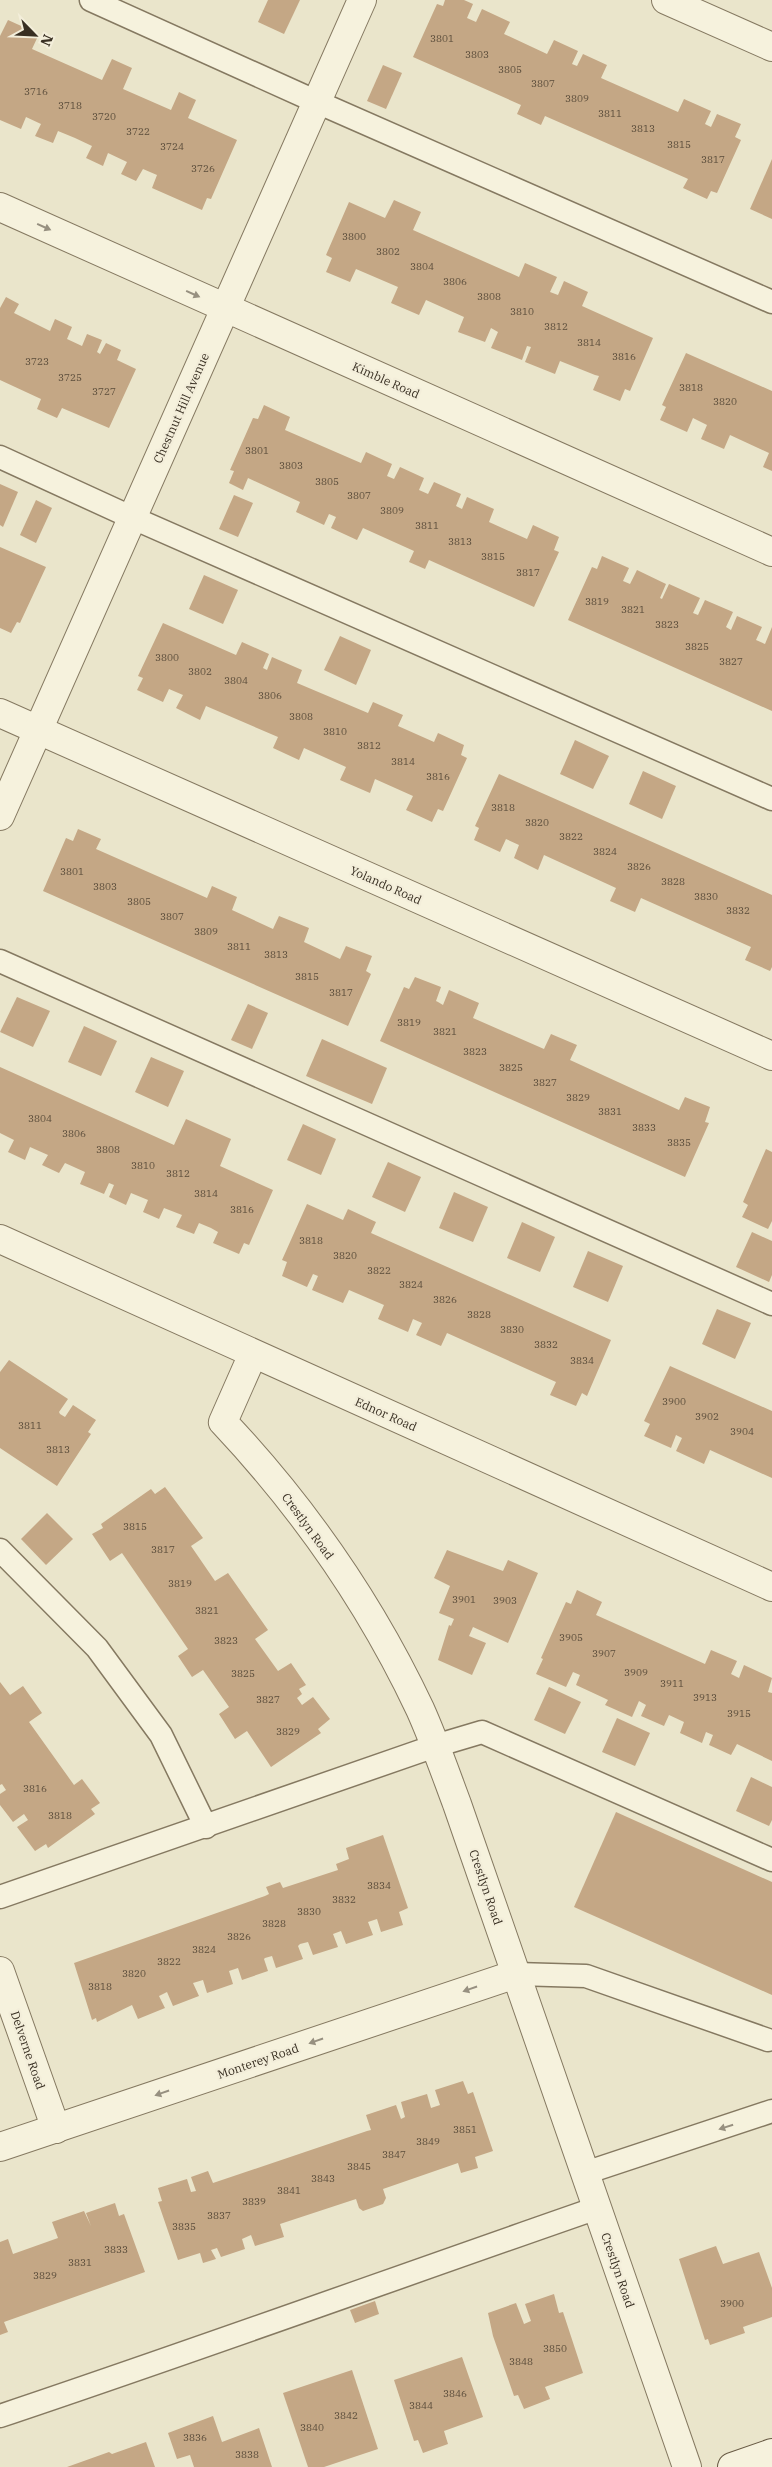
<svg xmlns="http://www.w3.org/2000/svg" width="772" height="2467" font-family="'IBM Plex Serif',serif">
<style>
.building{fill:#c4a785}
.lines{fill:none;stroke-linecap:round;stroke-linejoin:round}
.service-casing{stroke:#857961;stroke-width:25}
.minor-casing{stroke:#857961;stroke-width:30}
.tertiary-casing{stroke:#857961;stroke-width:30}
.secondary-casing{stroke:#685a44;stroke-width:30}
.service{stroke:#f6f2dd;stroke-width:22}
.minor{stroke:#f6f2dd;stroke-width:28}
.tertiary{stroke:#f6f2dd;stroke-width:28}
.secondary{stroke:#f6f2dd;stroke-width:28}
.oneway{fill:#979080}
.labels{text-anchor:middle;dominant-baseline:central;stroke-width:4.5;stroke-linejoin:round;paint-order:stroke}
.number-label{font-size:10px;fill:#5b4d3b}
.street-label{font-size:12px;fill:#382f22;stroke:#f3eeda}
</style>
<rect width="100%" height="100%" fill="#eae5cb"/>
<!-- building -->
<g class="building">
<path d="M 268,0 L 300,0 L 284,34 L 258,22 Z"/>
<path d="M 445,0 L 464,0 L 473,4 L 467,18 L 476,22 L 482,9 L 510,22 L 504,34 L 547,54 L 554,40 L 578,51 L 572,64 L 577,66 L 583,54 L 607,65 L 601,78 L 678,112 L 684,99 L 711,111 L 705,124 L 711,127 L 717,114 L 741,124 L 735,137 L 741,140 L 717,193 L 711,191 L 707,199 L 683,188 L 688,179 L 686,178 L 545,116 L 541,125 L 517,114 L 521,105 L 413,57 L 437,4 L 443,6 Z"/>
<path d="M 8,20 L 39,34 L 32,49 L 102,80 L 112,59 L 132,68 L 123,89 L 171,110 L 179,92 L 196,100 L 188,118 L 237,140 L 211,199 L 207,198 L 202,210 L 152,188 L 157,175 L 143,169 L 136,181 L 121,174 L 127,162 L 108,153 L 103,166 L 86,158 L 92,146 L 75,138 L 58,131 L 53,143 L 35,136 L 41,124 L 26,117 L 21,129 L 0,120 L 0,36 Z"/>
<path d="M 383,65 L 402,73 L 386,109 L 367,101 Z"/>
<path d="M 772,159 L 772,219 L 750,209 Z"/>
<path d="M 394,200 L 421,212 L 413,230 L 519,277 L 525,263 L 557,277 L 550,292 L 558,295 L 564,281 L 588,292 L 582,306 L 653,338 L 630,391 L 625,389 L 620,401 L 593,390 L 599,376 L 595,375 L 560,361 L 555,374 L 525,362 L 531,347 L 527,346 L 522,360 L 491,348 L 498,332 L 491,328 L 485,342 L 458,332 L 464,317 L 426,300 L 419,315 L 391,303 L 398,287 L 356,269 L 350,282 L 326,272 L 332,258 L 326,255 L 349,202 L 385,218 Z"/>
<path d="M 6,297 L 19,304 L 14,313 L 50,331 L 55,319 L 72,327 L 67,339 L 82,346 L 87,334 L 102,340 L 97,352 L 100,354 L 106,343 L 121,350 L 117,360 L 136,369 L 109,428 L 62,408 L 57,418 L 37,409 L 41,399 L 0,380 L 0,308 Z"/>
<path d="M 686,353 L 772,391 L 772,471 L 763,467 L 769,453 L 730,435 L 724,449 L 701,439 L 707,425 L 693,418 L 687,432 L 660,420 L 666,407 L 662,405 Z"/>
<path d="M 264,405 L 290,417 L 285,430 L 361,463 L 366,452 L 392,464 L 387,476 L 394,479 L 400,467 L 424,478 L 419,490 L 428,494 L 434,482 L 461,494 L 456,506 L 462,509 L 467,497 L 494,509 L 489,522 L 527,539 L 533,525 L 559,537 L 554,550 L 559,552 L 534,607 L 429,560 L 425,569 L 409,562 L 414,551 L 363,528 L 357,540 L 331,528 L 336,517 L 329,514 L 324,525 L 296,512 L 300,502 L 248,478 L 243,490 L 229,483 L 234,471 L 230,470 L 253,418 L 258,419 Z"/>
<path d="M 0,484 L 18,492 L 3,527 L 0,525 Z"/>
<path d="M 234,495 L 253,503 L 238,537 L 219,529 Z"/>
<path d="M 36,500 L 52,508 L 36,543 L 20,535 Z"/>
<path d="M 0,547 L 46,567 L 20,623 L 17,622 L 11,633 L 0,628 Z"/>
<path d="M 602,556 L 629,568 L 623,581 L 630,584 L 637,570 L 666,584 L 660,598 L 662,599 L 669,584 L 700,598 L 693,613 L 698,615 L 705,600 L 733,612 L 726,627 L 731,630 L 737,616 L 762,627 L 756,640 L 765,644 L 772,627 L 772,711 L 568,620 L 592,567 L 597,569 Z"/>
<path d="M 204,575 L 238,590 L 223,624 L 189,609 Z"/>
<path d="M 163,623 L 236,655 L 242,642 L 269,654 L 263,668 L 267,670 L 272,657 L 302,670 L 297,683 L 368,713 L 373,702 L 403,715 L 398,726 L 434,742 L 438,733 L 464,745 L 461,755 L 467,758 L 443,811 L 438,809 L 432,822 L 406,810 L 413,796 L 375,779 L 370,793 L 340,780 L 346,767 L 304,748 L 299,760 L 273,748 L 278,737 L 206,706 L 200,720 L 176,708 L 183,695 L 169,689 L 163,702 L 137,690 L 143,678 L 138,676 Z"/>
<path d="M 340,636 L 371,650 L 356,685 L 324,670 Z"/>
<path d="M 575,740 L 609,756 L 593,789 L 560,774 Z"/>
<path d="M 643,771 L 676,786 L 662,819 L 629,804 Z"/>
<path d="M 499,774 L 772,895 L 772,967 L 770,971 L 745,960 L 751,947 L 641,898 L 635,912 L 610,901 L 616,888 L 544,855 L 538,870 L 514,858 L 519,845 L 506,839 L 500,852 L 474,840 L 479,828 L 475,826 Z"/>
<path d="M 78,829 L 101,839 L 96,849 L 207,898 L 212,886 L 237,897 L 232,910 L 273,929 L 279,916 L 309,928 L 304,942 L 340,959 L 346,946 L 372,956 L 366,971 L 371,974 L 348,1026 L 43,891 L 66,838 L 73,841 Z"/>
<path d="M 415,977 L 441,987 L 436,1001 L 438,1002 L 443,1005 L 449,990 L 479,1003 L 473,1018 L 544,1049 L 551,1034 L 577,1045 L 570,1060 L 679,1110 L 685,1097 L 710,1107 L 705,1122 L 709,1123 L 685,1177 L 380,1041 L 404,987 L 409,989 Z"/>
<path d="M 17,997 L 50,1011 L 33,1047 L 0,1032 Z"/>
<path d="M 248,1004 L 268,1013 L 252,1049 L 231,1040 Z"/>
<path d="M 84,1026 L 117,1041 L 101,1076 L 68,1062 Z"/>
<path d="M 322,1039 L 387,1068 L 372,1104 L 306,1076 Z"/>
<path d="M 151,1057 L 184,1071 L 168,1107 L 135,1092 Z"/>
<path d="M 0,1067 L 174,1145 L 186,1119 L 231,1139 L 220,1166 L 273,1190 L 249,1245 L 244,1243 L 239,1254 L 213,1243 L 218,1232 L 211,1228 L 199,1223 L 194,1234 L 176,1227 L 182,1215 L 164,1208 L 159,1219 L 143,1212 L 148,1200 L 131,1193 L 126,1205 L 109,1197 L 114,1185 L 109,1183 L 104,1194 L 80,1184 L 85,1172 L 65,1163 L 59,1173 L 42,1165 L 48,1155 L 30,1147 L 25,1160 L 8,1152 L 14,1140 L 0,1133 Z"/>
<path d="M 303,1124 L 336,1139 L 321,1175 L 287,1160 Z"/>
<path d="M 766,1149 L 772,1152 L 772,1221 L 768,1229 L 742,1217 L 748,1205 L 743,1202 Z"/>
<path d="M 388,1162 L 421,1177 L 405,1212 L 372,1197 Z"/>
<path d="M 454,1192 L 488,1207 L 473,1242 L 439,1228 Z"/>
<path d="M 307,1204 L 343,1220 L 348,1209 L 376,1222 L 371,1233 L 611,1340 L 587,1396 L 582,1393 L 576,1406 L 550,1395 L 556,1382 L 447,1333 L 441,1346 L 416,1335 L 422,1323 L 413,1319 L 408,1332 L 378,1319 L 384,1305 L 349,1290 L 343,1303 L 312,1290 L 318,1276 L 313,1274 L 307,1287 L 282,1276 L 287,1262 L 282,1260 Z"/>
<path d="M 522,1222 L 555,1237 L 540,1272 L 507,1258 Z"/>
<path d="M 752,1232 L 772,1241 L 772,1275 L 769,1282 L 736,1267 Z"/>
<path d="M 588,1251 L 623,1266 L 608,1302 L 573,1287 Z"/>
<path d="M 717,1309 L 751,1323 L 735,1359 L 702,1344 Z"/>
<path d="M 9,1360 L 68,1399 L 59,1412 L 60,1414 L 65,1417 L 73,1405 L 96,1420 L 88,1432 L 91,1434 L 57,1486 L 0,1448 L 0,1372 Z"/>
<path d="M 670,1366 L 772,1411 L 772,1478 L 710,1450 L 704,1464 L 676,1451 L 682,1438 L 676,1435 L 671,1448 L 644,1436 L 650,1424 L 644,1421 Z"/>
<path d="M 165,1487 L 203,1538 L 191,1546 L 215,1581 L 228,1573 L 268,1630 L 255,1639 L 278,1671 L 291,1663 L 306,1685 L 299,1689 L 302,1694 L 297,1698 L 302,1705 L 313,1697 L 330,1719 L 318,1729 L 321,1733 L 271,1767 L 247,1731 L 235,1739 L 219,1714 L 229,1707 L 203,1670 L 192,1677 L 178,1656 L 188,1649 L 122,1553 L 110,1561 L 92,1534 L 103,1528 L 101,1524 L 151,1489 L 155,1494 Z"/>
<path d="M 47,1513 L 73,1539 L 46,1565 L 21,1539 Z"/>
<path d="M 447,1550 L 503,1571 L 508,1560 L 538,1573 L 508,1643 L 473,1627 L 469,1636 L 486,1643 L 472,1675 L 438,1660 L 449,1625 L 451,1626 L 454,1619 L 439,1613 L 450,1586 L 434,1578 Z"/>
<path d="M 577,1590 L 602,1602 L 596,1615 L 705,1664 L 711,1650 L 737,1661 L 731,1674 L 739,1678 L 744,1665 L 772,1678 L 768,1692 L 772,1693 L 772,1761 L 737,1744 L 731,1755 L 709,1745 L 713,1735 L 706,1732 L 702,1743 L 680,1733 L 684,1722 L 669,1715 L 664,1726 L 641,1716 L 646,1705 L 639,1701 L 632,1717 L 605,1705 L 608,1700 L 604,1698 L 576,1685 L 580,1675 L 573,1672 L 566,1687 L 536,1674 L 543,1659 L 541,1658 L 566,1602 L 571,1604 Z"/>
<path d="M 0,1682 L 10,1695 L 23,1686 L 42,1713 L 29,1722 L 74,1785 L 82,1779 L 100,1803 L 91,1809 L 95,1814 L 48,1848 L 46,1844 L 35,1851 L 17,1827 L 28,1820 L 24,1814 L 13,1822 L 0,1805 L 0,1794 L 6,1790 L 2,1784 L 0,1785 Z"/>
<path d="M 549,1687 L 581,1702 L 565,1734 L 534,1720 Z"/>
<path d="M 617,1718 L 650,1733 L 635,1766 L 602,1752 Z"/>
<path d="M 751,1777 L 772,1787 L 772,1820 L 769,1826 L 736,1811 Z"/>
<path d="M 616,1812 L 772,1882 L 772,1995 L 574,1907 Z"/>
<path d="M 383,1835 L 408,1908 L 399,1912 L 403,1925 L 381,1932 L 377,1919 L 368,1922 L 373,1935 L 346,1944 L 341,1931 L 333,1934 L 338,1947 L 313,1955 L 308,1942 L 300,1944 L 298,1946 L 303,1959 L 276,1968 L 272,1956 L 265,1958 L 264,1959 L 268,1971 L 242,1980 L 238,1968 L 229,1971 L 233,1984 L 207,1993 L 203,1980 L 193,1983 L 199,1996 L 173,2006 L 167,1992 L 159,1996 L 165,2008 L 138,2019 L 132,2005 L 97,2022 L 96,2018 L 92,2020 L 74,1963 L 265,1896 L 269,1894 L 266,1887 L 280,1882 L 283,1888 L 338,1870 L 336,1864 L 349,1859 L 346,1848 Z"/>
<path d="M 463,2081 L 468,2094 L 473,2092 L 493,2151 L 475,2157 L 478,2168 L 461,2173 L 458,2163 L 383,2189 L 386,2198 L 383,2204 L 363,2211 L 359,2208 L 356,2199 L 280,2224 L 284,2237 L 255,2246 L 251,2235 L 242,2239 L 245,2249 L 221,2257 L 217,2248 L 211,2250 L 216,2259 L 203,2263 L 200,2253 L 178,2260 L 158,2202 L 162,2201 L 158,2188 L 187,2179 L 191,2192 L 196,2191 L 191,2177 L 208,2171 L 213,2183 L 367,2131 L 371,2130 L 366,2115 L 396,2105 L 401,2119 L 405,2117 L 401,2102 L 427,2094 L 431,2108 L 440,2105 L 435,2090 Z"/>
<path d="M 115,2203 L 119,2216 L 124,2214 L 145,2272 L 4,2322 L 8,2332 L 0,2335 L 0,2242 L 8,2239 L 13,2254 L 58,2238 L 52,2222 L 84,2211 L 91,2226 L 86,2213 Z"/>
<path d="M 716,2246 L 723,2264 L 759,2252 L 772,2288 L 772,2317 L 743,2327 L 745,2333 L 710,2345 L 708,2339 L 705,2340 L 679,2259 Z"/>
<path d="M 554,2294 L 559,2313 L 563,2312 L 583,2373 L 545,2387 L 550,2399 L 524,2409 L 518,2395 L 514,2396 L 493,2336 L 488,2313 L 516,2303 L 524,2324 L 531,2321 L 525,2304 Z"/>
<path d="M 375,2301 L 379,2314 L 355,2323 L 350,2310 Z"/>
<path d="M 462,2357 L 483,2417 L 444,2431 L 448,2444 L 423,2453 L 418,2440 L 414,2441 L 394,2380 Z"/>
<path d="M 352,2370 L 378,2449 L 324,2467 L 308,2467 L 283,2393 Z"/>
<path d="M 213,2416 L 222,2442 L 259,2428 L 272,2467 L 194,2467 L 190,2455 L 177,2459 L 168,2433 Z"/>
<path d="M 146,2442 L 155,2467 L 67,2467 L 109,2452 L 112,2454 Z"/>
</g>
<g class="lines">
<!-- service casing -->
<g class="service-casing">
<g id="service">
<path d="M 91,0 L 317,102 L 772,302"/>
<path d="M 0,457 L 133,518 L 772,799"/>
<path d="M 0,961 L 772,1304"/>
<path d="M 0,1550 L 97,1648 L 161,1735 L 206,1827"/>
<path d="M 0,1897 L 435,1746 L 482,1732 L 772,1860"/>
<path d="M 516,1974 L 586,1976 L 768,2040"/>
<path d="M 585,2173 L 772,2111"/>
<path d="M 0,2416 C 200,2349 398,2277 597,2208"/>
</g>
</g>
<!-- minor casing -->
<g class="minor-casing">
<g id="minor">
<path d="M 666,0 L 772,47"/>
<path d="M 0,207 L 772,552"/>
<path d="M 0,713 L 772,1056"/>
<path d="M 0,1239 L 772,1587"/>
<path d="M 253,1354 L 223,1422 C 302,1506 370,1603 420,1709 C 434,1740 445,1772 457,1804 L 687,2467"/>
<path d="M 0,1971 L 56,2129"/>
<path d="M 0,2147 L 516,1974"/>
</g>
</g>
<!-- tertiary casing -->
<g class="tertiary-casing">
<path id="tertiary" d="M 0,816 L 362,0"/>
</g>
<!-- secondary casing -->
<g class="secondary-casing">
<path id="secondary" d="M 732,2467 L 772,2453"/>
</g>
<!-- service -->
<use href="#service" class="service"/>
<!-- minor -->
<use href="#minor" class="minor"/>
<!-- tertiary -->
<use href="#tertiary" class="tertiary"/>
<!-- secondary -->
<use href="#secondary" class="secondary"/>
</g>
<!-- one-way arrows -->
<defs><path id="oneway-solid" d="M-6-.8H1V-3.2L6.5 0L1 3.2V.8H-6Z" transform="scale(1.25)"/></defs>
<g class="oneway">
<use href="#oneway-solid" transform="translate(44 227) rotate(24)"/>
<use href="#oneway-solid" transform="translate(193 294) rotate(24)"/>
<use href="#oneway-solid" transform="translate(470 1989) rotate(161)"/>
<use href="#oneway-solid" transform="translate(316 2041) rotate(161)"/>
<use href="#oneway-solid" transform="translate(162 2093) rotate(161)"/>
<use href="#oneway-solid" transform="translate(726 2127) rotate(162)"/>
</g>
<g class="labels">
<!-- number labels -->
<g class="number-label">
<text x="442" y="38">3801</text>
<text x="477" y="54">3803</text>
<text x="510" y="69">3805</text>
<text x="543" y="83">3807</text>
<text x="36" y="91">3716</text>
<text x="577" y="98">3809</text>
<text x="70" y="105">3718</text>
<text x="610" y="113">3811</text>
<text x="104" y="116">3720</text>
<text x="643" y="128">3813</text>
<text x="138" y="131">3722</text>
<text x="679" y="144">3815</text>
<text x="172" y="146">3724</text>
<text x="713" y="159">3817</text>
<text x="203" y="168">3726</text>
<text x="354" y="236">3800</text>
<text x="388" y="251">3802</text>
<text x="422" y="266">3804</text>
<text x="455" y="281">3806</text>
<text x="489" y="296">3808</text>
<text x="522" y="311">3810</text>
<text x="556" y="326">3812</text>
<text x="589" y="342">3814</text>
<text x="624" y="356">3816</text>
<text x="37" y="361">3723</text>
<text x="70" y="377">3725</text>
<text x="691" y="387">3818</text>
<text x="104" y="391">3727</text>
<text x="725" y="401">3820</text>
<text x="257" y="450">3801</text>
<text x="291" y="465">3803</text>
<text x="327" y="481">3805</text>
<text x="359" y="495">3807</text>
<text x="392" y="510">3809</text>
<text x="427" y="525">3811</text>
<text x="460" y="541">3813</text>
<text x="493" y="556">3815</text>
<text x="528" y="572">3817</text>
<text x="597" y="601">3819</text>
<text x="633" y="609">3821</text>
<text x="667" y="624">3823</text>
<text x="697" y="646">3825</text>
<text x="167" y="657">3800</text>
<text x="731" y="661">3827</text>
<text x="200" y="671">3802</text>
<text x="236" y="680">3804</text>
<text x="270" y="695">3806</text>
<text x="301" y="716">3808</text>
<text x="335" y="731">3810</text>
<text x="369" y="745">3812</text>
<text x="403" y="761">3814</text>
<text x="438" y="776">3816</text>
<text x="503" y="807">3818</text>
<text x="537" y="822">3820</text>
<text x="571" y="836">3822</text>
<text x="605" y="851">3824</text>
<text x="639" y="866">3826</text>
<text x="72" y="871">3801</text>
<text x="673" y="881">3828</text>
<text x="105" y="886">3803</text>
<text x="706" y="896">3830</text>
<text x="139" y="901">3805</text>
<text x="738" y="910">3832</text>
<text x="172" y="916">3807</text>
<text x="206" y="931">3809</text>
<text x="239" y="946">3811</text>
<text x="276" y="954">3813</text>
<text x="307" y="976">3815</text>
<text x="341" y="992">3817</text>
<text x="409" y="1022">3819</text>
<text x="445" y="1031">3821</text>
<text x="475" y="1051">3823</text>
<text x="511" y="1067">3825</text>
<text x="545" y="1082">3827</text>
<text x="578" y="1097">3829</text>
<text x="610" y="1111">3831</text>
<text x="40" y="1118">3804</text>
<text x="644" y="1127">3833</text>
<text x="74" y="1133">3806</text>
<text x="679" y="1142">3835</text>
<text x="108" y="1149">3808</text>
<text x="143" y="1165">3810</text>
<text x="178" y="1173">3812</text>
<text x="206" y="1193">3814</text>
<text x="242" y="1209">3816</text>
<text x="311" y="1240">3818</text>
<text x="345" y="1255">3820</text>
<text x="379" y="1270">3822</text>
<text x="411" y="1284">3824</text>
<text x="445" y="1299">3826</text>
<text x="479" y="1314">3828</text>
<text x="512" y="1329">3830</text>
<text x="546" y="1344">3832</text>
<text x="582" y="1360">3834</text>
<text x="674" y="1401">3900</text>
<text x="707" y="1416">3902</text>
<text x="30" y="1425">3811</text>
<text x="742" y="1431">3904</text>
<text x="58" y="1449">3813</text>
<text x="135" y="1526">3815</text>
<text x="163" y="1549">3817</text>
<text x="180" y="1583">3819</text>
<text x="464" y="1599">3901</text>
<text x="505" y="1600">3903</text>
<text x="207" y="1610">3821</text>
<text x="571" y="1637">3905</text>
<text x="226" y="1640">3823</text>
<text x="604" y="1653">3907</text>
<text x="636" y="1672">3909</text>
<text x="243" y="1673">3825</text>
<text x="672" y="1683">3911</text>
<text x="705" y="1697">3913</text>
<text x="268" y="1699">3827</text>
<text x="739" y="1713">3915</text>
<text x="288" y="1731">3829</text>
<text x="35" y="1788">3816</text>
<text x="60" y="1815">3818</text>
<text x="379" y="1885">3834</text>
<text x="344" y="1899">3832</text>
<text x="309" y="1911">3830</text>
<text x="274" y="1923">3828</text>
<text x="239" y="1936">3826</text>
<text x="204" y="1949">3824</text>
<text x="169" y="1961">3822</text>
<text x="134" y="1973">3820</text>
<text x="100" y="1986">3818</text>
<text x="465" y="2129">3851</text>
<text x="428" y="2141">3849</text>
<text x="394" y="2154">3847</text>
<text x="359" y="2166">3845</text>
<text x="323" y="2178">3843</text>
<text x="289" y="2190">3841</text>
<text x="254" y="2201">3839</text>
<text x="219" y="2215">3837</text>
<text x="184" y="2226">3835</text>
<text x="116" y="2249">3833</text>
<text x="80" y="2262">3831</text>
<text x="45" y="2275">3829</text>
<text x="732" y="2303">3900</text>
<text x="555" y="2348">3850</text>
<text x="521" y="2361">3848</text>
<text x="455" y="2393">3846</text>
<text x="421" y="2405">3844</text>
<text x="346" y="2415">3842</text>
<text x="312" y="2427">3840</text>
<text x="195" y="2437">3836</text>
<text x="247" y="2454">3838</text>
</g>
<!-- street labels -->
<g class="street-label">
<text transform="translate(386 380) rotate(24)">Kimble Road</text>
<text transform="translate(181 408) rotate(-66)">Chestnut Hill Avenue</text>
<text transform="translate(386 885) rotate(24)">Yolando Road</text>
<text transform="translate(386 1414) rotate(24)">Ednor Road</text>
<text transform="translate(308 1526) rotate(54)">Crestlyn Road</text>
<text transform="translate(486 1887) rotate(71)">Crestlyn Road</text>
<text transform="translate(28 2050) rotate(71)">Delverne Road</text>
<text transform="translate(258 2061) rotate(-19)">Monterey Road</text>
<text transform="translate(618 2270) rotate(71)">Crestlyn Road</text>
</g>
</g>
<!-- north arrow -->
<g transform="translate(35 35) rotate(114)" stroke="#f3eeda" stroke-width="4" paint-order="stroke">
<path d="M0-4L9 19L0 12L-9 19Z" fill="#382f22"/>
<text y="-8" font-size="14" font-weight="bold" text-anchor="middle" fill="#382f22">N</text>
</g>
</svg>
